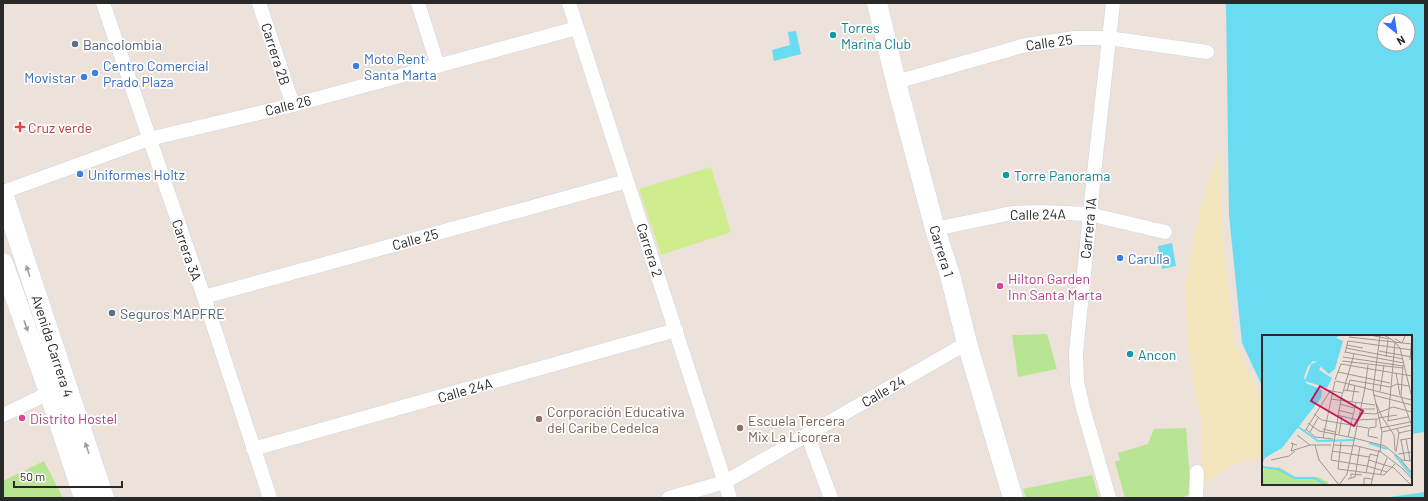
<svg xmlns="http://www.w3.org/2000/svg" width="1428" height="501" font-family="Barlow,sans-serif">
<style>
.green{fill:#b8e594}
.sand{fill:#f2e4bb}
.pitch{fill:#cfec8f}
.water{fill:#69dcf2;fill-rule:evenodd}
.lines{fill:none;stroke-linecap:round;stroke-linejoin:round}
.street-casing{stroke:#cfd5e3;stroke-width:15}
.secondary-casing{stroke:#cfd5e3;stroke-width:21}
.street{stroke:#fff;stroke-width:14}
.secondary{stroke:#fff;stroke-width:20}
.oneway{fill:#9f9f9f}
.culture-dot{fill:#0f9aa8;stroke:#fff;stroke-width:1.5}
.service-dot{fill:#5c6f8a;stroke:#fff;stroke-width:1.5}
.shop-dot{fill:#3f7fe0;stroke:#fff;stroke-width:1.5}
.health-dot{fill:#e0444e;stroke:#fff;stroke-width:1.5}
.hotel-dot{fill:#d1479c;stroke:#fff;stroke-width:1.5}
.education-dot{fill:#8d6e63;stroke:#fff;stroke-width:1.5}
.labels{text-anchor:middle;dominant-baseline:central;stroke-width:3.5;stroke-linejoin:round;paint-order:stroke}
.culture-label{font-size:14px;fill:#0d838f;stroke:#fff;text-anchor:start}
.street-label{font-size:14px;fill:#292929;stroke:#fff}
.service-label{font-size:14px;fill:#4e5e75;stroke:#fff;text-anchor:start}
.shop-label{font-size:14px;fill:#366cbe;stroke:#fff;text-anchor:start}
.health-label{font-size:14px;fill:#be3a42;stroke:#fff;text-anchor:start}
.hotel-label{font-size:14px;fill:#b23c85;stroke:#fff;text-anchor:start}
.education-label{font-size:14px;fill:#785e54;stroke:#fff;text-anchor:start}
.inset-river{fill:none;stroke:#69dcf2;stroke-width:2}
.inset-road{fill:none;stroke:#9e9893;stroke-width:1}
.view{fill:#c2185b;fill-opacity:0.15;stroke:#c2185b;stroke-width:2}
.inset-edge{fill:none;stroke:#292929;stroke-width:2}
</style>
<rect width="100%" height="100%" fill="#ece2da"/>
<!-- green -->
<g class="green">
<path d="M 1047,334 L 1057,369 L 1018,377 L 1012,335 Z"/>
<path d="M 1186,428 L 1191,494 L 1181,498 L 1125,498 L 1115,462 L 1120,460 L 1118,453 L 1148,444 L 1154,429 Z"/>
<path d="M 44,461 L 63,498 L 3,498 L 3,481 Z"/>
<path d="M 1092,475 L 1099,498 L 1026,498 L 1023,489 Z"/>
</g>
<!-- sand -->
<path class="sand" d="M 1220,147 L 1221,223 L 1235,342 L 1263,404 L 1263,456 L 1231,465 L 1202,484 L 1202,425 L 1188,350 L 1185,284 L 1201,206 Z"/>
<!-- pitch -->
<path class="pitch" d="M 711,167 L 731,232 L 661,255 L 639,189 Z"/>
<!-- water -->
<g class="water">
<path d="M 1226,3 L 1425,3 L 1425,432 L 1411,434 L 1411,336 L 1263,336 L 1263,388 L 1242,343 L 1229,215 ZM 1384,20 L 1408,20 L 1408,44 L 1384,44 Z"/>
<path d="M 796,31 L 801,54 L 774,61 L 772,50 L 790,45 L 788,32 Z"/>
<path d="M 1172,243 L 1176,266 L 1162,269 L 1158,246 Z"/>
<path d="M 1425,492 L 1425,498 L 1383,498 Z"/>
</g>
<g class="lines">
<!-- street casing -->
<g class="street-casing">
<g id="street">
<path d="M 103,3 L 204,297 L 270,498"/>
<path d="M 259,3 L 293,105"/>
<path d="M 418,3 L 438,66"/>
<path d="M 569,3 L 730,498"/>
<path d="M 896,82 L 1026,45 L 1075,38 L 1108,38 L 1207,52"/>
<path d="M 3,192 L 149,139 L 293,105 L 577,28"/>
<path d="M 935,229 L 1012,213 L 1040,212 L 1089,214 L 1165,232"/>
<path d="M 204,297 L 627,181"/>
<path d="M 3,415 L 57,389"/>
<path d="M 807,434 L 831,498"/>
<path d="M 253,449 L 676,330"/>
<path d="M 669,498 L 725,482 L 967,343"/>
<path d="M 1109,498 L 1083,408 L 1077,382 L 1076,353 L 1095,164 L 1113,3"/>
<path d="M 1196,498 L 1197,472"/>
</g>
</g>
<!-- secondary casing -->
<g class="secondary-casing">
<g id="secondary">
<path d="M 877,3 L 896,82 L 935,229 L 950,275 L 967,343 L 1013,498"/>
<path d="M 3,194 L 104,498"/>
<path d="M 3,263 L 49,392 L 84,498"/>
</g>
</g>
<!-- street -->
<use href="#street" class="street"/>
<!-- secondary -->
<use href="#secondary" class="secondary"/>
</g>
<!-- one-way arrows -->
<defs><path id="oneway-solid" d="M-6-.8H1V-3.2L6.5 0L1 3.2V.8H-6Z"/></defs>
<g class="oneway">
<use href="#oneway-solid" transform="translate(28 271) rotate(-108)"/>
<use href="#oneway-solid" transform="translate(26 326) rotate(70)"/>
<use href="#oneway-solid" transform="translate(87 448) rotate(-109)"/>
</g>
<!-- markers -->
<g class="culture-dot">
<circle cx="833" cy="35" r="4"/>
<circle cx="1006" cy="175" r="4"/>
<circle cx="1130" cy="354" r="4"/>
</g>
<g class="service-dot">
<circle cx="75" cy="44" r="4"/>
<circle cx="112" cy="313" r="4"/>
</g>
<g class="shop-dot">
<circle cx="356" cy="66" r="4"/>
<circle cx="95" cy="73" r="4"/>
<circle cx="84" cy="77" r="4"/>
<circle cx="80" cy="174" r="4"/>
<circle cx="1120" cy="258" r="4"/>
</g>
<path class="health-dot" d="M18 121h4v4h4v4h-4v4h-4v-4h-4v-4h4z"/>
<g class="hotel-dot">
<circle cx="1000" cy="286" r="4"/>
<circle cx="22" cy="418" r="4"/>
</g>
<g class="education-dot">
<circle cx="539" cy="419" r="4"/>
<circle cx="740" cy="428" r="4"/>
</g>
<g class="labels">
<!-- culture labels -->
<g class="culture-label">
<text x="841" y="27">Torres<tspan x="841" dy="16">Marina Club</tspan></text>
<text x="1014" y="175">Torre Panorama</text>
<text x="1138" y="354">Ancon</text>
</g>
<!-- street labels -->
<g class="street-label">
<text transform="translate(1049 42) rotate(-8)">Calle 25</text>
<text transform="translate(276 54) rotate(72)">Carrera 2B</text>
<text transform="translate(288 105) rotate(-14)">Calle 26</text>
<text transform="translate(1038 214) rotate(-1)">Calle 24A</text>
<text transform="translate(1088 228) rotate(-84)">Carrera 1A</text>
<text transform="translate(415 239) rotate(-15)">Calle 25</text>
<text transform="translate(187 250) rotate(71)">Carrera 3A</text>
<text transform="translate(650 250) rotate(72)">Carrera 2</text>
<text transform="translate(942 251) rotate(73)">Carrera 1</text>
<text transform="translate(53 346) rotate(72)">Avenida Carrera 4</text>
<text transform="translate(465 390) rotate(-16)">Calle 24A</text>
<text transform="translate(883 391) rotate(-30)">Calle 24</text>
</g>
<!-- service labels -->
<g class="service-label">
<text x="83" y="44">Bancolombia</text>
<text x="120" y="313">Seguros MAPFRE</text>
</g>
<!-- shop labels -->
<g class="shop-label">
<text x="364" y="58">Moto Rent<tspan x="364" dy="16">Santa Marta</tspan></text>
<text x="103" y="65">Centro Comercial<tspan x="103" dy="16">Prado Plaza</tspan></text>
<text x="76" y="77" text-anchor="end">Movistar</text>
<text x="88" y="174">Uniformes Holtz</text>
<text x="1128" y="258">Carulla</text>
</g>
<!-- health labels -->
<g class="health-label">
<text x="28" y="127">Cruz verde</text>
</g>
<!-- hotel labels -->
<g class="hotel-label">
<text x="1008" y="278">Hilton Garden<tspan x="1008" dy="16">Inn Santa Marta</tspan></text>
<text x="30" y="418">Distrito Hostel</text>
</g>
<!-- education labels -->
<g class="education-label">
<text x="547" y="411">Corporación Educativa<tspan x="547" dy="16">del Caribe Cedelca</tspan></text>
<text x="748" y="420">Escuela Tercera<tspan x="748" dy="16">Mix La Licorera</tspan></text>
</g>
</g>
<!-- overview -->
<g transform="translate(1262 335)">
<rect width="150" height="150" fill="#ece2da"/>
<path d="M 16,131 L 32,142 L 56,142 L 66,147 L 66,150 L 0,150 L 0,137 L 4,132 L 16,133 Z" fill="#b8e594"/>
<path d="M 0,0 L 79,0 L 74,3 L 81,6 L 73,34 L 67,39 L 59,32 L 60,29 L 57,35 L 70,43 L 65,53 L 43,46 L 49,29 L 55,27 L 51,26 L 46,31 L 42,42 L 44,48 L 60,55 L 59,63 L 20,113 L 3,123 L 0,129 Z" fill="#69dcf2"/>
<path class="inset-river" d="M 35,91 L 56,106 L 93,105M 107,108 L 125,114M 133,120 L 150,141M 0,132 L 16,134 L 33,143 L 52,143 L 64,150"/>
<path class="inset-road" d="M 108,0 L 127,4M 122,0 L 132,6 L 138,13 L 150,63M 87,2 L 150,9M 133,4 L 140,8 L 143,1M 86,6 L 150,15M 85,10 L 101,13M 84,13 L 141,24M 117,16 L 150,22M 83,17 L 142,28M 83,18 L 86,6M 92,19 L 79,64 L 69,125 L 105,131M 81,22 L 141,31M 124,22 L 126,5M 148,25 L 150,2M 80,26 L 141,33M 79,29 L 150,41M 141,30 L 139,61 L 150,91M 76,37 L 128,48M 134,38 L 138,60M 73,45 L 79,29M 74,46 L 103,53 L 106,30M 102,53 L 150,65M 65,55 L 80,58M 81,55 L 97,57M 85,56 L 88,45 L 128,52 L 135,49 L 147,51M 118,56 L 122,30M 111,60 L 150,70M 69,64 L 113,70M 90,67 L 93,50M 114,68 L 120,82 L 132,100 L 133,116M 78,69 L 92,73M 98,74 L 113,74M 76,75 L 91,79M 97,78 L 113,79 L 131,72 L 150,77M 52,79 L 60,85 L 106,93M 75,80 L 96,85 L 116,84M 116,83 L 135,80M 114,85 L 114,92 L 107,93 L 106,101 L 116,103M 125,86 L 146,82M 126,86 L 133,7M 46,88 L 57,96 L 92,103M 118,93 L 148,87M 44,94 L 53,102 L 71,104M 61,94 L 73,97M 135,94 L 137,98 L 150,95M 43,96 L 68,56M 48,97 L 56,83M 120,97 L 150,90M 77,99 L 80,81M 35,100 L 48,110M 86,102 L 94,68M 61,103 L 73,46M 92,103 L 123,111 L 140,125 L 150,126M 144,104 L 148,125M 138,105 L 150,103M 139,105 L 143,126M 79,107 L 76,134 L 122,140 L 133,129M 53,110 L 57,125 L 77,150M 71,110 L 91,111M 91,110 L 119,117 L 141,134 L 150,144M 29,116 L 48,110 L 69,110M 29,116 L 31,110 L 29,108 L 35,110M 70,116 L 107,122M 118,117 L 120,97 L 111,55 L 118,0M 134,117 L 137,98M 136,119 L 150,117M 9,125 L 27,121 L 33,116M 107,125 L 132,133 L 149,150M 139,125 L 149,137M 105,131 L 125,137M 104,138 L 108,119 L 116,121M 118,140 L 125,123M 89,143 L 89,139 L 100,140M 86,144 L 93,142 L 98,111M 77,150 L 85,139 L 103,53M 105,150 L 102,149 L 102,143 L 110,144M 109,150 L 117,115"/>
<path class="view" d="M 58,51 L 101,76 L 92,91 L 49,66 Z"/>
<rect width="150" height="150" class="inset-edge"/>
</g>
<!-- border -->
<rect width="1428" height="501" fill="none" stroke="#292929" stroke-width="8"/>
<!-- north arrow -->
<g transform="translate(1396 32) rotate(150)"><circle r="19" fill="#ffffff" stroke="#a9a9a9"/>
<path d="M0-3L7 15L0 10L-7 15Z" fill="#346fff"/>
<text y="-6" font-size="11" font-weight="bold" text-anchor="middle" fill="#292929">N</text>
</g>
<!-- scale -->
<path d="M14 481v6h108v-6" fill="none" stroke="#292929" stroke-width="2"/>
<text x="20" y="481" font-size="12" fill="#292929" stroke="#ffffff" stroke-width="3" paint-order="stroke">50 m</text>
</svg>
